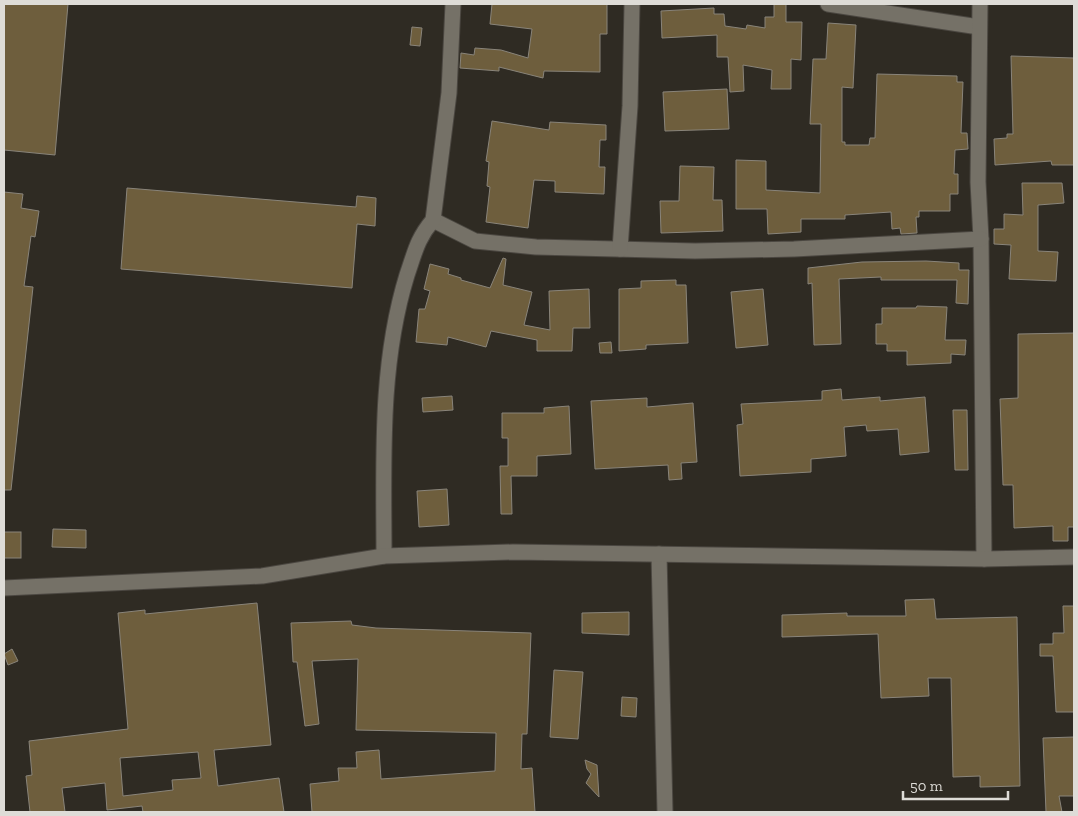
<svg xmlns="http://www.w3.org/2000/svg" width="1078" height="816" font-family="'Zilla Slab',serif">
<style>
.building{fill:#6e5e3d;stroke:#89847a;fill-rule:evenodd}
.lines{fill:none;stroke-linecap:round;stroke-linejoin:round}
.minor-casing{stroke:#4b4741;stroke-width:17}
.minor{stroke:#757167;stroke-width:15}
</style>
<rect width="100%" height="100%" fill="#2f2b23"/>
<!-- building -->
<g class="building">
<path d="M 4,4 L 68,4 L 55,155 L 4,150 Z"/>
<path d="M 492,4 L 607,4 L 607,34 L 600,34 L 600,72 L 544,71 L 543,78 L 499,67 L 499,71 L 460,68 L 461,53 L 474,55 L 475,48 L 501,50 L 528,58 L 532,29 L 490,24 Z"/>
<path d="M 774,4 L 786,4 L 786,22 L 802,22 L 801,60 L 791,59 L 791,89 L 771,89 L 772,70 L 743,65 L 744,91 L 730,92 L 728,57 L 717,57 L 717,35 L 662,38 L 661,11 L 714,8 L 714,14 L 724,14 L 725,26 L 746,29 L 747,25 L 765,28 L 765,17 L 774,17 Z"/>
<path d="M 828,23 L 856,25 L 853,88 L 842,87 L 842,142 L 845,142 L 845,145 L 869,145 L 870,138 L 875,138 L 877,74 L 957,76 L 957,82 L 963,82 L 961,133 L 967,133 L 968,149 L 955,150 L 954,174 L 958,174 L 958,194 L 950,194 L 950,211 L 919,211 L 919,217 L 916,217 L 917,233 L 901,234 L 900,228 L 892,229 L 891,212 L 845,215 L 845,219 L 801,219 L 801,232 L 768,234 L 767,209 L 736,209 L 736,160 L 766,161 L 766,190 L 820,193 L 821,124 L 810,124 L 813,59 L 826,59 Z"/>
<path d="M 412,27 L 422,28 L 420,46 L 410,45 Z"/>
<path d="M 1011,56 L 1074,58 L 1074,165 L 1052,165 L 1051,161 L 995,165 L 994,139 L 1007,138 L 1007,134 L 1013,134 Z"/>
<path d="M 727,89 L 729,129 L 665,131 L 663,92 Z"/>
<path d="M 492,121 L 549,130 L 550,122 L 606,125 L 606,140 L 600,140 L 599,167 L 605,167 L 604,194 L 555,192 L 555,181 L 534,180 L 528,228 L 486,222 L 490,187 L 487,186 L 489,162 L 486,161 Z"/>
<path d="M 680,166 L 714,167 L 713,200 L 722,200 L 723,231 L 661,233 L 660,201 L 679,201 Z"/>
<path d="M 1022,183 L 1062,183 L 1064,203 L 1038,205 L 1038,251 L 1058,252 L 1056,281 L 1009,279 L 1011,245 L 994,244 L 994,229 L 1004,229 L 1004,214 L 1023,215 Z"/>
<path d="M 127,188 L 356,207 L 357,196 L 376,198 L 375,226 L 357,224 L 352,288 L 121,269 Z"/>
<path d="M 4,192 L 23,194 L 21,208 L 39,211 L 35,237 L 31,236 L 24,286 L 33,287 L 11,490 L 4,490 Z"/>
<path d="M 503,258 L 506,259 L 503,285 L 532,292 L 524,325 L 550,330 L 549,291 L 589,289 L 590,328 L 573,328 L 572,351 L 537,351 L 537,340 L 491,331 L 486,347 L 448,337 L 447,345 L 416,342 L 419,309 L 425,309 L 430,291 L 424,289 L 430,264 L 449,269 L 448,274 L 461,278 L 461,280 L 490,288 Z"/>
<path d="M 926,261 L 959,263 L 959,270 L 969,270 L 968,304 L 956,303 L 957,280 L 881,280 L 881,277 L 839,279 L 841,344 L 814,345 L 812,283 L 808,284 L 808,268 L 862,262 Z"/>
<path d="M 676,280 L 676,285 L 686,285 L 688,343 L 646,345 L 646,349 L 619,351 L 619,289 L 641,288 L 641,281 Z"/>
<path d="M 763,289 L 768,345 L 736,348 L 731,292 Z"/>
<path d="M 917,306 L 947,307 L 945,340 L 966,340 L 965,355 L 951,354 L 951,363 L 907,365 L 907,351 L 887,351 L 887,344 L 876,344 L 876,324 L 882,324 L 882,308 L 916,308 Z"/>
<path d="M 1074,333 L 1074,527 L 1068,527 L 1068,541 L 1053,541 L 1053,526 L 1014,528 L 1013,485 L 1003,485 L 1000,399 L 1018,398 L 1018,334 Z"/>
<path d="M 611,342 L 612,353 L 600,353 L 599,343 Z"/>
<path d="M 841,389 L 842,400 L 880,397 L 880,401 L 925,397 L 929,452 L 900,455 L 898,429 L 867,431 L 866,425 L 844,427 L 846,456 L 811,459 L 811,472 L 740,476 L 737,425 L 743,424 L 741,404 L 822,400 L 822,391 Z"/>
<path d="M 452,396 L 453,410 L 423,412 L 422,398 Z"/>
<path d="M 647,398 L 647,407 L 693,403 L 697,462 L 681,463 L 682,479 L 669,480 L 668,465 L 595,469 L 591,401 Z"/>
<path d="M 569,406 L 571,454 L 537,456 L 537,476 L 511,476 L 512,514 L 501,514 L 500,466 L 508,466 L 508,438 L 502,438 L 502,413 L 544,413 L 544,408 Z"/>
<path d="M 953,410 L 967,410 L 968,470 L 955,470 Z"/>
<path d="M 447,489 L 449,525 L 419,527 L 417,491 Z"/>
<path d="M 53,529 L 86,530 L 86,548 L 52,547 Z"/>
<rect x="4" y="532" width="17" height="26"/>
<path d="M 934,599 L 936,619 L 1017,617 L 1020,786 L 980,787 L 980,776 L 953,777 L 951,678 L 928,678 L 929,696 L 881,698 L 878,634 L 782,637 L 782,615 L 847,613 L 847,616 L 906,616 L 905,600 Z"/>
<path d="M 257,603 L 271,745 L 214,750 L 218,786 L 279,778 L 284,812 L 143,812 L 142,806 L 107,810 L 105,783 L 62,788 L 65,812 L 30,812 L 26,776 L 32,775 L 29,741 L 128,729 L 118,613 L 145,610 L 145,614 ZM 198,752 L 201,778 L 172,780 L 173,790 L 123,796 L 120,758 Z"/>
<path d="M 1063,606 L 1074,606 L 1074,712 L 1056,712 L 1053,656 L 1040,656 L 1040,644 L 1053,644 L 1053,633 L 1064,633 Z"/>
<path d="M 629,612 L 629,635 L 582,633 L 582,613 Z"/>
<path d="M 351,621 L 352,625 L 376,628 L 531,633 L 527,734 L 522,734 L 521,769 L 532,768 L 535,812 L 312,812 L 310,784 L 339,781 L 338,768 L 357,768 L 356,752 L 379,750 L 381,779 L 495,771 L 496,733 L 356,730 L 358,659 L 312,661 L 319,724 L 305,726 L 297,662 L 293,662 L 291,623 Z"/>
<path d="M 12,649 L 18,661 L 8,665 L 4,654 Z"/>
<path d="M 554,670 L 583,672 L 578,739 L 550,737 Z"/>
<path d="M 622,697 L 637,698 L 636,717 L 621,716 Z"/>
<path d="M 1074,737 L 1074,796 L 1059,796 L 1062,812 L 1046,812 L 1043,738 Z"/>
<path d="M 585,760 L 597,765 L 599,797 L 586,783 L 591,774 L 587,769 Z"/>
</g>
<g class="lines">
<!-- minor casing -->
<g class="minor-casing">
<g id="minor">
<path d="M 828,4 L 979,27"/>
<path d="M 980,4 L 978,182 L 981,239 L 984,559"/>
<path d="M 433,220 L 475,241 L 536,247 L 695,251 L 794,249 L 981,239"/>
<path d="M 620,249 L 630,106 L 632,4"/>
<path d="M 659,554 L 665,812"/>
<path d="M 384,556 C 384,462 379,366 407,275 C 415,252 417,239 433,220 L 449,93 L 453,4"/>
<path d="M 4,588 L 262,576 L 384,556 L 513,552 L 984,559 L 1074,557"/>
</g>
</g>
<!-- minor -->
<use href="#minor" class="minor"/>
</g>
<!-- border -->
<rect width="1078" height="816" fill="none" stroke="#dedcd7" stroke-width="10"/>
<!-- scale -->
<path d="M903 791v8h105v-8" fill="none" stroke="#dedcd7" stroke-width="2.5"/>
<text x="910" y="791" font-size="15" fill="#dedcd7" stroke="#2f2b23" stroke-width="4" paint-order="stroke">50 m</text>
</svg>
